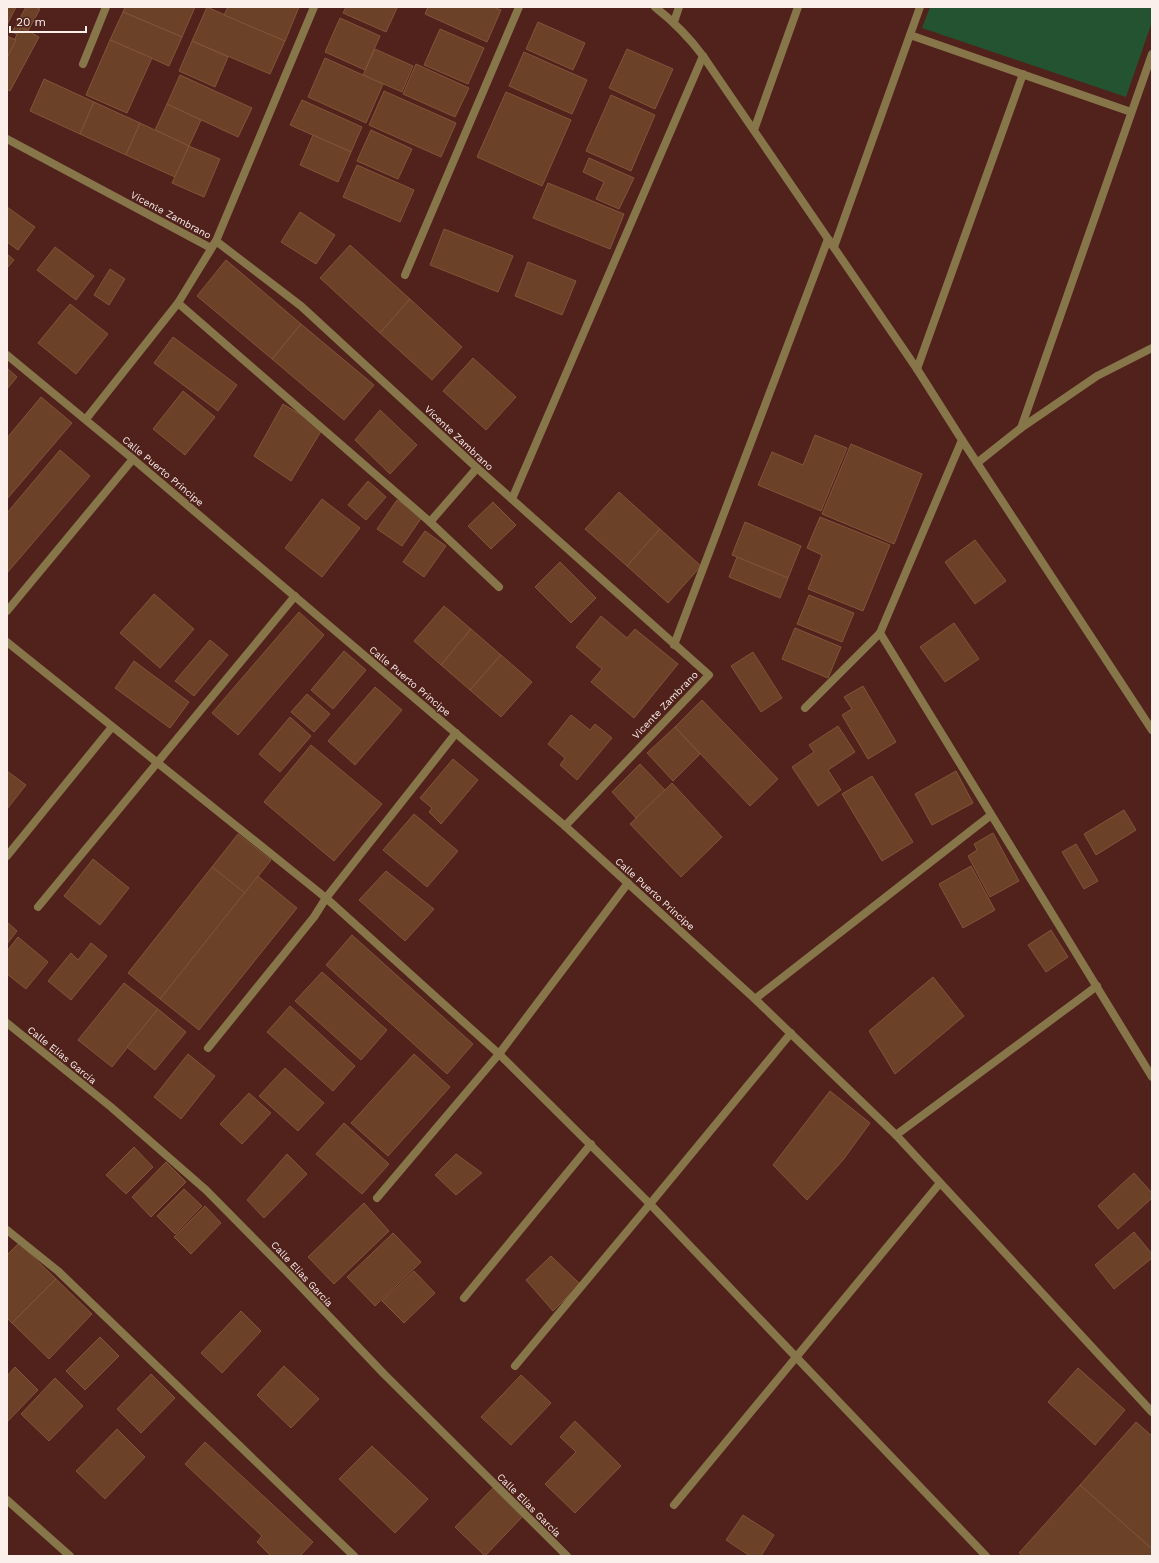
<svg xmlns="http://www.w3.org/2000/svg" width="1159" height="1563" font-family="'Work Sans',sans-serif">
<style>
.green{fill:#235331}
.building{fill:#6b4127;stroke:#81553a}
.lines{fill:none;stroke-linecap:round;stroke-linejoin:round}
.minor{stroke:#86764a;stroke-width:8}
.labels{text-anchor:middle;dominant-baseline:central;stroke-width:3;stroke-linejoin:round;paint-order:stroke}
.street-label{font-size:10px;fill:#fbefec;stroke:#50221b}
</style>
<rect width="100%" height="100%" fill="#50221b"/>
<!-- green -->
<path class="green" d="M 930,7 L 1152,7 L 1152,22 L 1126,97 L 922,28 Z"/>
<!-- building -->
<g class="building">
<path d="M 7,7 L 16,7 L 7,25 Z"/>
<path d="M 26,7 L 35,7 L 40,9 L 24,38 L 12,32 Z"/>
<path d="M 125,7 L 195,7 L 182,37 L 123,12 Z"/>
<path d="M 207,7 L 285,41 L 270,74 L 192,41 Z"/>
<path d="M 228,7 L 299,7 L 285,41 L 224,15 Z"/>
<path d="M 346,7 L 396,7 L 397,8 L 386,32 L 343,13 Z"/>
<path d="M 428,7 L 493,7 L 501,10 L 487,42 L 425,14 Z"/>
<path d="M 123,12 L 182,37 L 169,66 L 110,40 Z"/>
<path d="M 340,18 L 380,36 L 365,70 L 325,52 Z"/>
<path d="M 538,22 L 585,43 L 573,70 L 526,49 Z"/>
<path d="M 21,27 L 39,37 L 10,91 L 7,89 L 7,49 L 9,50 Z"/>
<path d="M 440,29 L 484,48 L 468,84 L 424,65 Z"/>
<path d="M 7,36 L 16,40 L 7,58 Z"/>
<path d="M 110,40 L 152,58 L 127,113 L 86,95 Z"/>
<path d="M 192,41 L 228,57 L 215,87 L 179,71 Z"/>
<path d="M 375,49 L 413,66 L 402,92 L 363,75 Z"/>
<path d="M 627,49 L 673,69 L 655,109 L 609,88 Z"/>
<path d="M 524,52 L 587,80 L 572,114 L 509,86 Z"/>
<path d="M 325,58 L 383,84 L 366,123 L 308,97 Z"/>
<path d="M 416,64 L 469,88 L 455,117 L 403,94 Z"/>
<path d="M 180,75 L 252,108 L 238,137 L 167,104 Z"/>
<path d="M 44,79 L 94,102 L 80,134 L 30,111 Z"/>
<path d="M 384,91 L 456,123 L 441,157 L 369,125 Z"/>
<path d="M 506,92 L 571,120 L 542,186 L 477,157 Z"/>
<path d="M 611,95 L 655,115 L 631,171 L 586,151 Z"/>
<path d="M 302,100 L 362,127 L 351,152 L 290,125 Z"/>
<path d="M 94,102 L 140,123 L 126,155 L 80,134 Z"/>
<path d="M 167,104 L 201,120 L 189,146 L 155,130 Z"/>
<path d="M 140,123 L 189,146 L 175,177 L 126,155 Z"/>
<path d="M 371,130 L 412,149 L 398,179 L 357,161 Z"/>
<path d="M 313,135 L 351,152 L 338,182 L 300,165 Z"/>
<path d="M 189,146 L 220,159 L 204,197 L 172,183 Z"/>
<path d="M 589,158 L 634,178 L 619,209 L 596,199 L 604,182 L 583,172 Z"/>
<path d="M 357,165 L 414,190 L 400,222 L 343,197 Z"/>
<path d="M 548,183 L 624,214 L 610,249 L 533,218 Z"/>
<path d="M 7,207 L 35,227 L 18,250 L 7,242 Z"/>
<path d="M 300,212 L 335,235 L 316,264 L 281,242 Z"/>
<path d="M 444,229 L 513,256 L 498,292 L 430,265 Z"/>
<path d="M 350,245 L 410,299 L 380,333 L 320,278 Z"/>
<path d="M 55,247 L 94,276 L 76,300 L 37,270 Z"/>
<path d="M 7,254 L 14,260 L 7,268 Z"/>
<path d="M 226,260 L 301,324 L 272,359 L 197,296 Z"/>
<path d="M 528,262 L 576,281 L 562,315 L 515,296 Z"/>
<path d="M 110,269 L 125,279 L 109,305 L 94,295 Z"/>
<path d="M 410,299 L 462,347 L 432,380 L 380,333 Z"/>
<path d="M 70,304 L 108,334 L 76,374 L 38,343 Z"/>
<path d="M 301,324 L 374,385 L 344,420 L 272,359 Z"/>
<path d="M 173,337 L 237,385 L 218,411 L 154,363 Z"/>
<path d="M 473,358 L 516,397 L 486,430 L 443,391 Z"/>
<path d="M 7,368 L 17,377 L 7,389 Z"/>
<path d="M 183,391 L 215,417 L 185,455 L 153,429 Z"/>
<path d="M 41,397 L 72,423 L 7,499 L 7,438 Z"/>
<path d="M 283,404 L 323,428 L 291,481 L 254,456 Z"/>
<path d="M 380,410 L 417,445 L 390,474 L 355,440 Z"/>
<path d="M 815,435 L 847,448 L 821,511 L 758,485 L 772,452 L 803,465 Z"/>
<path d="M 851,444 L 922,474 L 894,544 L 822,514 Z"/>
<path d="M 60,450 L 90,476 L 7,573 L 7,513 Z"/>
<path d="M 368,481 L 386,497 L 366,520 L 348,505 Z"/>
<path d="M 619,492 L 660,529 L 627,566 L 585,529 Z"/>
<path d="M 322,499 L 360,528 L 322,577 L 285,548 Z"/>
<path d="M 397,500 L 422,517 L 402,546 L 377,529 Z"/>
<path d="M 493,502 L 516,525 L 491,549 L 468,526 Z"/>
<path d="M 820,517 L 890,545 L 863,611 L 808,589 L 822,555 L 807,548 Z"/>
<path d="M 745,522 L 801,546 L 788,578 L 732,555 Z"/>
<path d="M 660,529 L 701,566 L 668,603 L 627,566 Z"/>
<path d="M 425,531 L 446,546 L 424,577 L 403,562 Z"/>
<path d="M 975,540 L 1006,581 L 975,604 L 945,562 Z"/>
<path d="M 737,557 L 788,578 L 780,598 L 729,577 Z"/>
<path d="M 560,562 L 596,598 L 571,623 L 535,587 Z"/>
<path d="M 154,594 L 194,629 L 160,668 L 120,633 Z"/>
<path d="M 809,595 L 854,613 L 842,642 L 797,624 Z"/>
<path d="M 444,606 L 471,629 L 441,665 L 414,641 Z"/>
<path d="M 299,612 L 324,635 L 238,735 L 212,713 Z"/>
<path d="M 601,616 L 627,638 L 635,629 L 678,664 L 634,718 L 591,682 L 602,669 L 576,647 Z"/>
<path d="M 954,623 L 979,659 L 945,682 L 920,647 Z"/>
<path d="M 795,628 L 841,647 L 828,678 L 782,659 Z"/>
<path d="M 471,629 L 501,655 L 470,690 L 441,665 Z"/>
<path d="M 210,640 L 228,655 L 194,696 L 175,681 Z"/>
<path d="M 344,651 L 366,670 L 333,709 L 311,690 Z"/>
<path d="M 753,652 L 782,698 L 761,712 L 731,666 Z"/>
<path d="M 501,655 L 532,682 L 501,717 L 470,690 Z"/>
<path d="M 134,661 L 189,702 L 170,728 L 115,688 Z"/>
<path d="M 863,686 L 896,742 L 868,759 L 842,715 L 852,709 L 844,697 Z"/>
<path d="M 375,687 L 402,710 L 355,765 L 328,741 Z"/>
<path d="M 307,694 L 330,714 L 314,732 L 291,712 Z"/>
<path d="M 702,700 L 778,779 L 750,806 L 675,727 Z"/>
<path d="M 571,715 L 590,730 L 595,724 L 612,738 L 577,780 L 560,765 L 565,758 L 548,744 Z"/>
<path d="M 290,717 L 311,736 L 280,772 L 259,754 Z"/>
<path d="M 838,726 L 855,752 L 828,770 L 841,790 L 818,806 L 792,767 L 814,752 L 809,745 Z"/>
<path d="M 675,727 L 700,754 L 673,781 L 647,753 Z"/>
<path d="M 311,745 L 382,804 L 334,861 L 264,802 Z"/>
<path d="M 453,759 L 478,780 L 441,824 L 429,812 L 432,808 L 420,798 Z"/>
<path d="M 640,764 L 665,790 L 636,818 L 612,792 Z"/>
<path d="M 7,771 L 26,785 L 7,809 Z"/>
<path d="M 956,771 L 973,803 L 932,825 L 915,794 Z"/>
<path d="M 872,776 L 913,842 L 882,861 L 842,794 Z"/>
<path d="M 672,783 L 722,837 L 681,877 L 630,824 Z"/>
<path d="M 1124,810 L 1136,830 L 1096,855 L 1084,834 Z"/>
<path d="M 414,814 L 458,851 L 427,887 L 383,850 Z"/>
<path d="M 993,833 L 1019,881 L 990,897 L 968,856 L 977,850 L 974,844 Z"/>
<path d="M 238,834 L 271,860 L 245,893 L 212,867 Z"/>
<path d="M 1076,844 L 1098,881 L 1084,889 L 1062,852 Z"/>
<path d="M 93,859 L 129,888 L 100,925 L 64,896 Z"/>
<path d="M 971,866 L 995,910 L 963,928 L 939,884 Z"/>
<path d="M 212,867 L 245,893 L 160,999 L 128,973 Z"/>
<path d="M 386,871 L 434,909 L 405,941 L 359,900 Z"/>
<path d="M 258,876 L 297,908 L 199,1030 L 160,999 Z"/>
<path d="M 7,922 L 17,931 L 7,944 Z"/>
<path d="M 1051,930 L 1068,957 L 1046,972 L 1028,945 Z"/>
<path d="M 352,935 L 473,1044 L 447,1074 L 326,965 Z"/>
<path d="M 18,937 L 48,962 L 26,989 L 7,974 L 7,951 Z"/>
<path d="M 91,943 L 107,956 L 71,1000 L 48,981 L 71,953 L 78,960 Z"/>
<path d="M 322,972 L 387,1030 L 361,1060 L 295,1001 Z"/>
<path d="M 933,977 L 964,1016 L 895,1074 L 869,1031 Z"/>
<path d="M 124,983 L 158,1009 L 112,1067 L 78,1040 Z"/>
<path d="M 290,1006 L 355,1066 L 333,1091 L 267,1032 Z"/>
<path d="M 158,1009 L 186,1032 L 155,1070 L 127,1047 Z"/>
<path d="M 188,1054 L 215,1076 L 181,1119 L 154,1097 Z"/>
<path d="M 414,1054 L 450,1087 L 388,1156 L 351,1123 Z"/>
<path d="M 285,1068 L 324,1103 L 298,1131 L 259,1096 Z"/>
<path d="M 830,1091 L 870,1123 L 843,1160 L 807,1200 L 773,1165 Z"/>
<path d="M 249,1093 L 271,1113 L 242,1144 L 220,1124 Z"/>
<path d="M 344,1123 L 389,1164 L 362,1194 L 316,1154 Z"/>
<path d="M 134,1147 L 153,1167 L 126,1194 L 106,1175 Z"/>
<path d="M 287,1154 L 307,1174 L 264,1218 L 247,1200 Z"/>
<path d="M 456,1154 L 482,1173 L 456,1195 L 435,1175 Z"/>
<path d="M 166,1162 L 186,1182 L 151,1217 L 132,1197 Z"/>
<path d="M 1134,1173 L 1152,1193 L 1152,1198 L 1118,1229 L 1098,1206 Z"/>
<path d="M 184,1189 L 202,1206 L 175,1234 L 157,1216 Z"/>
<path d="M 364,1203 L 389,1231 L 334,1284 L 308,1257 Z"/>
<path d="M 205,1206 L 221,1223 L 191,1254 L 174,1237 Z"/>
<path d="M 1134,1232 L 1152,1254 L 1152,1258 L 1114,1289 L 1095,1265 Z"/>
<path d="M 393,1233 L 421,1262 L 375,1306 L 347,1277 Z"/>
<path d="M 19,1243 L 56,1279 L 12,1323 L 7,1318 L 7,1255 Z"/>
<path d="M 551,1256 L 580,1284 L 553,1311 L 526,1280 Z"/>
<path d="M 414,1271 L 435,1293 L 404,1323 L 382,1301 Z"/>
<path d="M 56,1279 L 92,1314 L 49,1359 L 12,1323 Z"/>
<path d="M 241,1311 L 261,1331 L 222,1373 L 201,1353 Z"/>
<path d="M 100,1337 L 119,1356 L 85,1390 L 66,1371 Z"/>
<path d="M 284,1366 L 319,1399 L 291,1428 L 257,1395 Z"/>
<path d="M 15,1367 L 38,1390 L 7,1422 L 7,1376 Z"/>
<path d="M 1078,1368 L 1125,1410 L 1095,1445 L 1048,1402 Z"/>
<path d="M 151,1374 L 175,1398 L 141,1433 L 117,1409 Z"/>
<path d="M 521,1375 L 551,1403 L 511,1445 L 481,1417 Z"/>
<path d="M 55,1378 L 83,1406 L 49,1441 L 21,1414 Z"/>
<path d="M 575,1421 L 621,1466 L 575,1513 L 545,1484 L 576,1452 L 560,1437 Z"/>
<path d="M 1136,1422 L 1152,1436 L 1152,1549 L 1080,1485 Z"/>
<path d="M 117,1429 L 145,1457 L 105,1499 L 76,1471 Z"/>
<path d="M 205,1442 L 313,1542 L 300,1556 L 271,1556 L 257,1542 L 262,1536 L 185,1464 Z"/>
<path d="M 372,1446 L 428,1499 L 395,1533 L 339,1479 Z"/>
<path d="M 1080,1485 L 1152,1549 L 1152,1556 L 1023,1556 L 1019,1553 Z"/>
<path d="M 494,1487 L 524,1515 L 485,1556 L 455,1527 Z"/>
<path d="M 743,1515 L 774,1535 L 761,1556 L 750,1556 L 726,1540 Z"/>
</g>
<g class="lines">
<!-- minor -->
<g class="minor">
<path d="M 655,7 C 674,22 689,37 703,56 L 917,369 L 962,440 L 1152,730"/>
<path d="M 674,22 L 679,7"/>
<path d="M 910,35 L 1131,112"/>
<path d="M 83,64 L 106,7"/>
<path d="M 754,130 L 798,7"/>
<path d="M 7,139 L 211,248 L 216,241 L 301,306 L 477,468 L 709,675 L 565,826"/>
<path d="M 405,275 L 519,7"/>
<path d="M 178,303 L 430,522 L 477,468"/>
<path d="M 7,355 L 133,459 L 565,826 L 755,999 L 896,1135 L 1152,1412"/>
<path d="M 917,369 L 1023,74"/>
<path d="M 86,419 L 178,303 L 216,241 L 314,7"/>
<path d="M 1021,428 L 1152,54"/>
<path d="M 977,463 L 1021,428 L 1097,376 L 1152,348"/>
<path d="M 512,499 L 703,56"/>
<path d="M 430,522 L 499,587"/>
<path d="M 7,611 L 133,459"/>
<path d="M 880,633 L 1152,1077"/>
<path d="M 7,642 L 326,898 L 499,1054 L 650,1204 L 986,1556"/>
<path d="M 674,645 L 828,239 L 834,247 L 920,7"/>
<path d="M 805,708 L 880,633 L 962,440"/>
<path d="M 7,856 L 112,727"/>
<path d="M 38,907 L 295,596"/>
<path d="M 755,999 L 991,815"/>
<path d="M 7,1023 L 111,1107 L 206,1190 L 286,1271 L 384,1374 L 567,1556"/>
<path d="M 208,1048 L 314,917 L 326,898 L 456,733"/>
<path d="M 896,1135 L 1097,986"/>
<path d="M 377,1198 L 499,1054 L 628,883"/>
<path d="M 7,1230 L 58,1271 L 354,1556"/>
<path d="M 464,1298 L 591,1144"/>
<path d="M 515,1366 L 650,1204 L 791,1033"/>
<path d="M 7,1500 L 70,1556"/>
<path d="M 674,1505 L 940,1183"/>
</g>
</g>
<g class="labels">
<!-- street labels -->
<g class="street-label">
<text transform="translate(171 215) rotate(28)">Vicente Zambrano</text>
<text transform="translate(459 438) rotate(43)">Vicente Zambrano</text>
<text transform="translate(163 471) rotate(40)">Calle Puerto Principe</text>
<text transform="translate(410 681) rotate(40)">Calle Puerto Principe</text>
<text transform="translate(665 705) rotate(-46)">Vicente Zambrano</text>
<text transform="translate(655 894) rotate(42)">Calle Puerto Principe</text>
<text transform="translate(62 1055) rotate(39)">Calle Elías García</text>
<text transform="translate(302 1274) rotate(47)">Calle Elías García</text>
<text transform="translate(529 1505) rotate(45)">Calle Elías García</text>
</g>
</g>
<!-- border -->
<rect width="1159" height="1563" fill="none" stroke="#fbefec" stroke-width="16"/>
<!-- scale -->
<path d="M10 26v6h76v-6" fill="none" stroke="#fbefec" stroke-width="2"/>
<text x="16" y="26" font-size="12" fill="#fbefec" stroke="#50221b" stroke-width="3" paint-order="stroke">20 m</text>
</svg>
